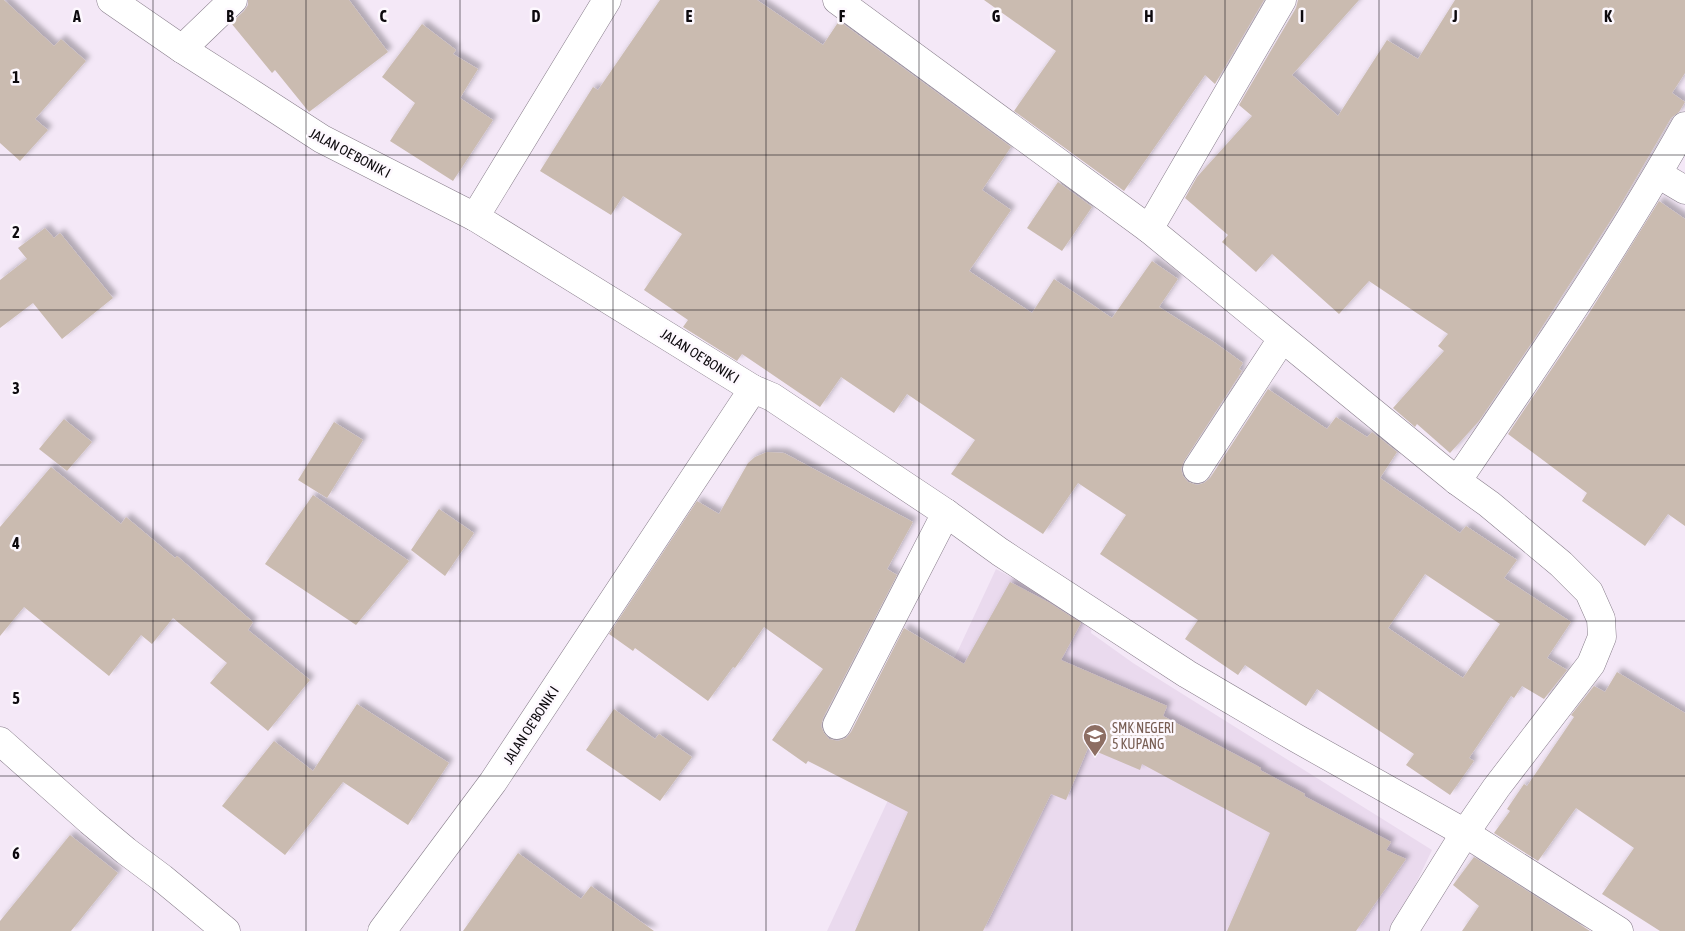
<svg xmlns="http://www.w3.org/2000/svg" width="1685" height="931" font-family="'Asap Condensed',sans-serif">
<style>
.built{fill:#eadaee}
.building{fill:#cabbb0;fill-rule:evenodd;filter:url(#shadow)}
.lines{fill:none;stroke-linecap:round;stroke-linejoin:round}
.minor-casing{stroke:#887e8b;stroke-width:29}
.tertiary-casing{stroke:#887e8b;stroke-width:29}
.minor{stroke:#fff;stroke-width:28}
.tertiary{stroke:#fff;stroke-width:28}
.grid{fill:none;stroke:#0d0a0e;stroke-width:1;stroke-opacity:0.55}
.labels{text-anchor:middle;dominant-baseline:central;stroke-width:5;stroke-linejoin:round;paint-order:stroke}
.street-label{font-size:14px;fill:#0d0a0e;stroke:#fdf8fe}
.education-label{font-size:14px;fill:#785e54;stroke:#fdf8fe;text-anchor:start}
.grid-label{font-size:16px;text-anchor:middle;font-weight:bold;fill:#0d0a0e;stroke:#fdf8fe;stroke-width:5;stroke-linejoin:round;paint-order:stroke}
</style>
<defs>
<filter id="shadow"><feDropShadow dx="4.5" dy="-4.5" stdDeviation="2.5" flood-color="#0004"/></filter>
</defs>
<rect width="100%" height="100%" fill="#f4e8f7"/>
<!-- built -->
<path class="built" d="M 996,569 L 1093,621 L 1091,633 L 1133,663 L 1432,850 L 1393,931 L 827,931 Z"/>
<!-- building -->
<g class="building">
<path d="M 0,0 L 4,0 L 54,46 L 61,39 L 86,61 L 35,119 L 48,130 L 20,161 L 0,143 Z"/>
<path d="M 248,0 L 349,0 L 388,52 L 309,112 L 275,70 L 272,73 L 231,23 L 244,11 L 248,5 Z"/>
<path d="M 660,0 L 757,0 L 823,45 L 839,21 L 1011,147 L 982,190 L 1011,210 L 969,271 L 1032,313 L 1054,279 L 1112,318 L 1152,261 L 1178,279 L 1159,307 L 1214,342 L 1243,363 L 1239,369 L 1242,371 L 1184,461 L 1181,469 L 1183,476 L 1188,482 L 1197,485 L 1204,483 L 1210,478 L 1268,389 L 1327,429 L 1336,417 L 1367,437 L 1372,432 L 1397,452 L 1380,478 L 1460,533 L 1466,526 L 1517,560 L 1504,578 L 1571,622 L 1547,658 L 1567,670 L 1544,699 L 1522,686 L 1514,698 L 1511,696 L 1469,758 L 1474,761 L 1450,795 L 1406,765 L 1414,754 L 1317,689 L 1306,706 L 1245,665 L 1238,675 L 1185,639 L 1198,620 L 1100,554 L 1126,515 L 1078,483 L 1043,534 L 951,474 L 975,440 L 907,394 L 894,413 L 841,377 L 820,407 L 742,354 L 737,361 L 683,327 L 688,320 L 644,290 L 682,234 L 623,196 L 611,215 L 540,171 L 593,87 L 598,90 ZM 1425,574 L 1500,624 L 1463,678 L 1388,628 Z"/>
<path d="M 984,0 L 1264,0 L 1215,84 L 1205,75 L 1124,191 L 1014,111 L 1056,51 Z"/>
<path d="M 1298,0 L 1359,0 L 1292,75 L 1338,116 L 1387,40 L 1418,59 L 1455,0 L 1685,0 L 1685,73 L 1672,93 L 1685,102 L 1679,112 L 1671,118 L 1618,209 L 1533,341 L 1479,421 L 1450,453 L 1417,424 L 1415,427 L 1393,408 L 1444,351 L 1438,346 L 1448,334 L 1369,281 L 1339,314 L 1272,254 L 1256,272 L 1222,242 L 1228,235 L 1185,198 L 1197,177 L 1252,116 L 1239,105 L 1296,8 Z"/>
<path d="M 422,24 L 456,50 L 453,54 L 478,69 L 460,98 L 493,120 L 453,181 L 390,141 L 415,103 L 382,77 Z"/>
<path d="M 1058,182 L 1092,207 L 1062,251 L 1027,228 Z"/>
<path d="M 1659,201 L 1685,219 L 1685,526 L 1668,514 L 1645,546 L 1582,501 L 1587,493 L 1508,434 L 1588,315 Z"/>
<path d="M 45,228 L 54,238 L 60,233 L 113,298 L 62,339 L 33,303 L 0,328 L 0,280 L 27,259 L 18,248 Z"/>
<path d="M 64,419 L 92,442 L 67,471 L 39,449 Z"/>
<path d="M 334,422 L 363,440 L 327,498 L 298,480 Z"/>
<path d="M 767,452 L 784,453 L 913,522 L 887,569 L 897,575 L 823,718 L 821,726 L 824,733 L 829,739 L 838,741 L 846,738 L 851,732 L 904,628 L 964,664 L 1010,582 L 1048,602 L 1081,623 L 1061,660 L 1167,706 L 1163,716 L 1261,768 L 1260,770 L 1305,794 L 1304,796 L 1391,842 L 1386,850 L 1406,859 L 1356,931 L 1227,931 L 1270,833 L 1142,764 L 1140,770 L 1088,748 L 1066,800 L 1051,794 L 983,931 L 855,931 L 908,812 L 808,761 L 806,764 L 772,740 L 823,669 L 764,627 L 735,668 L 733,667 L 708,701 L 635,648 L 633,651 L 609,634 L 697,501 L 719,514 L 748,463 L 755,457 Z"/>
<path d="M 51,467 L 121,524 L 126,517 L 175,558 L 177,556 L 253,622 L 248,630 L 310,680 L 268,731 L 210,683 L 227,663 L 173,618 L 152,644 L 141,635 L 109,676 L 24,607 L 0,636 L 0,527 Z"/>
<path d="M 313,495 L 409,561 L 356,625 L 265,564 Z"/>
<path d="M 439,509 L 474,533 L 445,576 L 411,550 Z"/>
<path d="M 1617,672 L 1685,713 L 1685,931 L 1660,931 L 1602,894 L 1634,848 L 1576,808 L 1538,861 L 1494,833 L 1510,811 L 1507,809 L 1524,784 L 1527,786 L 1574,717 L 1571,715 L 1594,686 L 1605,692 Z"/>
<path d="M 357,704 L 449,763 L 408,825 L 343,782 L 285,855 L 222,806 L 274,741 L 313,771 Z"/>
<path d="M 614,709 L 655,739 L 659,734 L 692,757 L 660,801 L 586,750 Z"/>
<path d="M 70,835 L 118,873 L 71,931 L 0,931 L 0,921 Z"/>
<path d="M 518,853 L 581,899 L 591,886 L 654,931 L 463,931 Z"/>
<path d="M 1474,857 L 1590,931 L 1462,931 L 1479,906 L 1453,885 Z"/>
</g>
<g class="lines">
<!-- minor casing -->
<g class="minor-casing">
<g id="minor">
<path d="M 837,0 L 1149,229 L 1457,481 C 1536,365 1616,249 1685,126"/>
<path d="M 182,49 L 233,0"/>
<path d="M 1658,174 L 1685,190"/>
<path d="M 475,217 L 607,0"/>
<path d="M 1149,229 L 1282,0"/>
<path d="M 753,389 L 772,397 L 946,513 L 1000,552 L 1187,674 L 1296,738 L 1465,833 L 1619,931"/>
<path d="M 1197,469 L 1282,339"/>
<path d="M 837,725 L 946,513"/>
<path d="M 0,741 L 90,821 L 126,851 L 162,878 L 226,931"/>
<path d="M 1404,931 L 1465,833 L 1496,788 L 1591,664 L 1602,637 L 1601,619 L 1589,592 L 1561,564 L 1489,504 L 1457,481"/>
</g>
</g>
<!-- tertiary casing -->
<g class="tertiary-casing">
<path id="tertiary" d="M 111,0 L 182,49 L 251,93 L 322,139 L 475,217 L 753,389 L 493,782 L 382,931"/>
</g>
<!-- minor -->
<use href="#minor" class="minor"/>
<!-- tertiary -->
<use href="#tertiary" class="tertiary"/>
</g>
<!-- grid -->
<path class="grid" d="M 153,0 L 153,931M 306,0 L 306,931M 460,0 L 460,931M 613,0 L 613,931M 766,0 L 766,931M 919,0 L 919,931M 1072,0 L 1072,931M 1225,0 L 1225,931M 1379,0 L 1379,931M 1532,0 L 1532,931M 0,155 L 1685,155M 0,310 L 1685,310M 0,465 L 1685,465M 0,621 L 1685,621M 0,776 L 1685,776"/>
<!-- icons -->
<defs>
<g id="school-pin" transform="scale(1.25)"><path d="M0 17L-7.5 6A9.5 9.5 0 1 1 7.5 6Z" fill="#8d6e63" stroke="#fdf8fe"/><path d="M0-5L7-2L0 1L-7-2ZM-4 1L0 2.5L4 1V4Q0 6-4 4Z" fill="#fff"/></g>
</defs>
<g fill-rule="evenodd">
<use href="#school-pin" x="1095" y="736"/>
</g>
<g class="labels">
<!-- street labels -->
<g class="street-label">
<text transform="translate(350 153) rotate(28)">JALAN OE'BONIK I</text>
<text transform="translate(700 356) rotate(32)">JALAN OE'BONIK I</text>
<text transform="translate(531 725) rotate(-57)">JALAN OE'BONIK I</text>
</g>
<!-- education labels -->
<g class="education-label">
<text x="1112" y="728">SMK NEGERI<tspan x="1112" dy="16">5 KUPANG</tspan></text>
</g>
</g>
<g class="grid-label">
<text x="77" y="22">A</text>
<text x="230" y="22">B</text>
<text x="383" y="22">C</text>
<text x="536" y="22">D</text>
<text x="689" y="22">E</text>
<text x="842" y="22">F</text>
<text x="996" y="22">G</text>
<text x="1149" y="22">H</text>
<text x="1302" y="22">I</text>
<text x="1455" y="22">J</text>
<text x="1608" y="22">K</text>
<text x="16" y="83">1</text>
<text x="16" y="238">2</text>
<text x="16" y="394">3</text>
<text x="16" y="549">4</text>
<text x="16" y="704">5</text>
<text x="16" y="859">6</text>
</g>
</svg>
